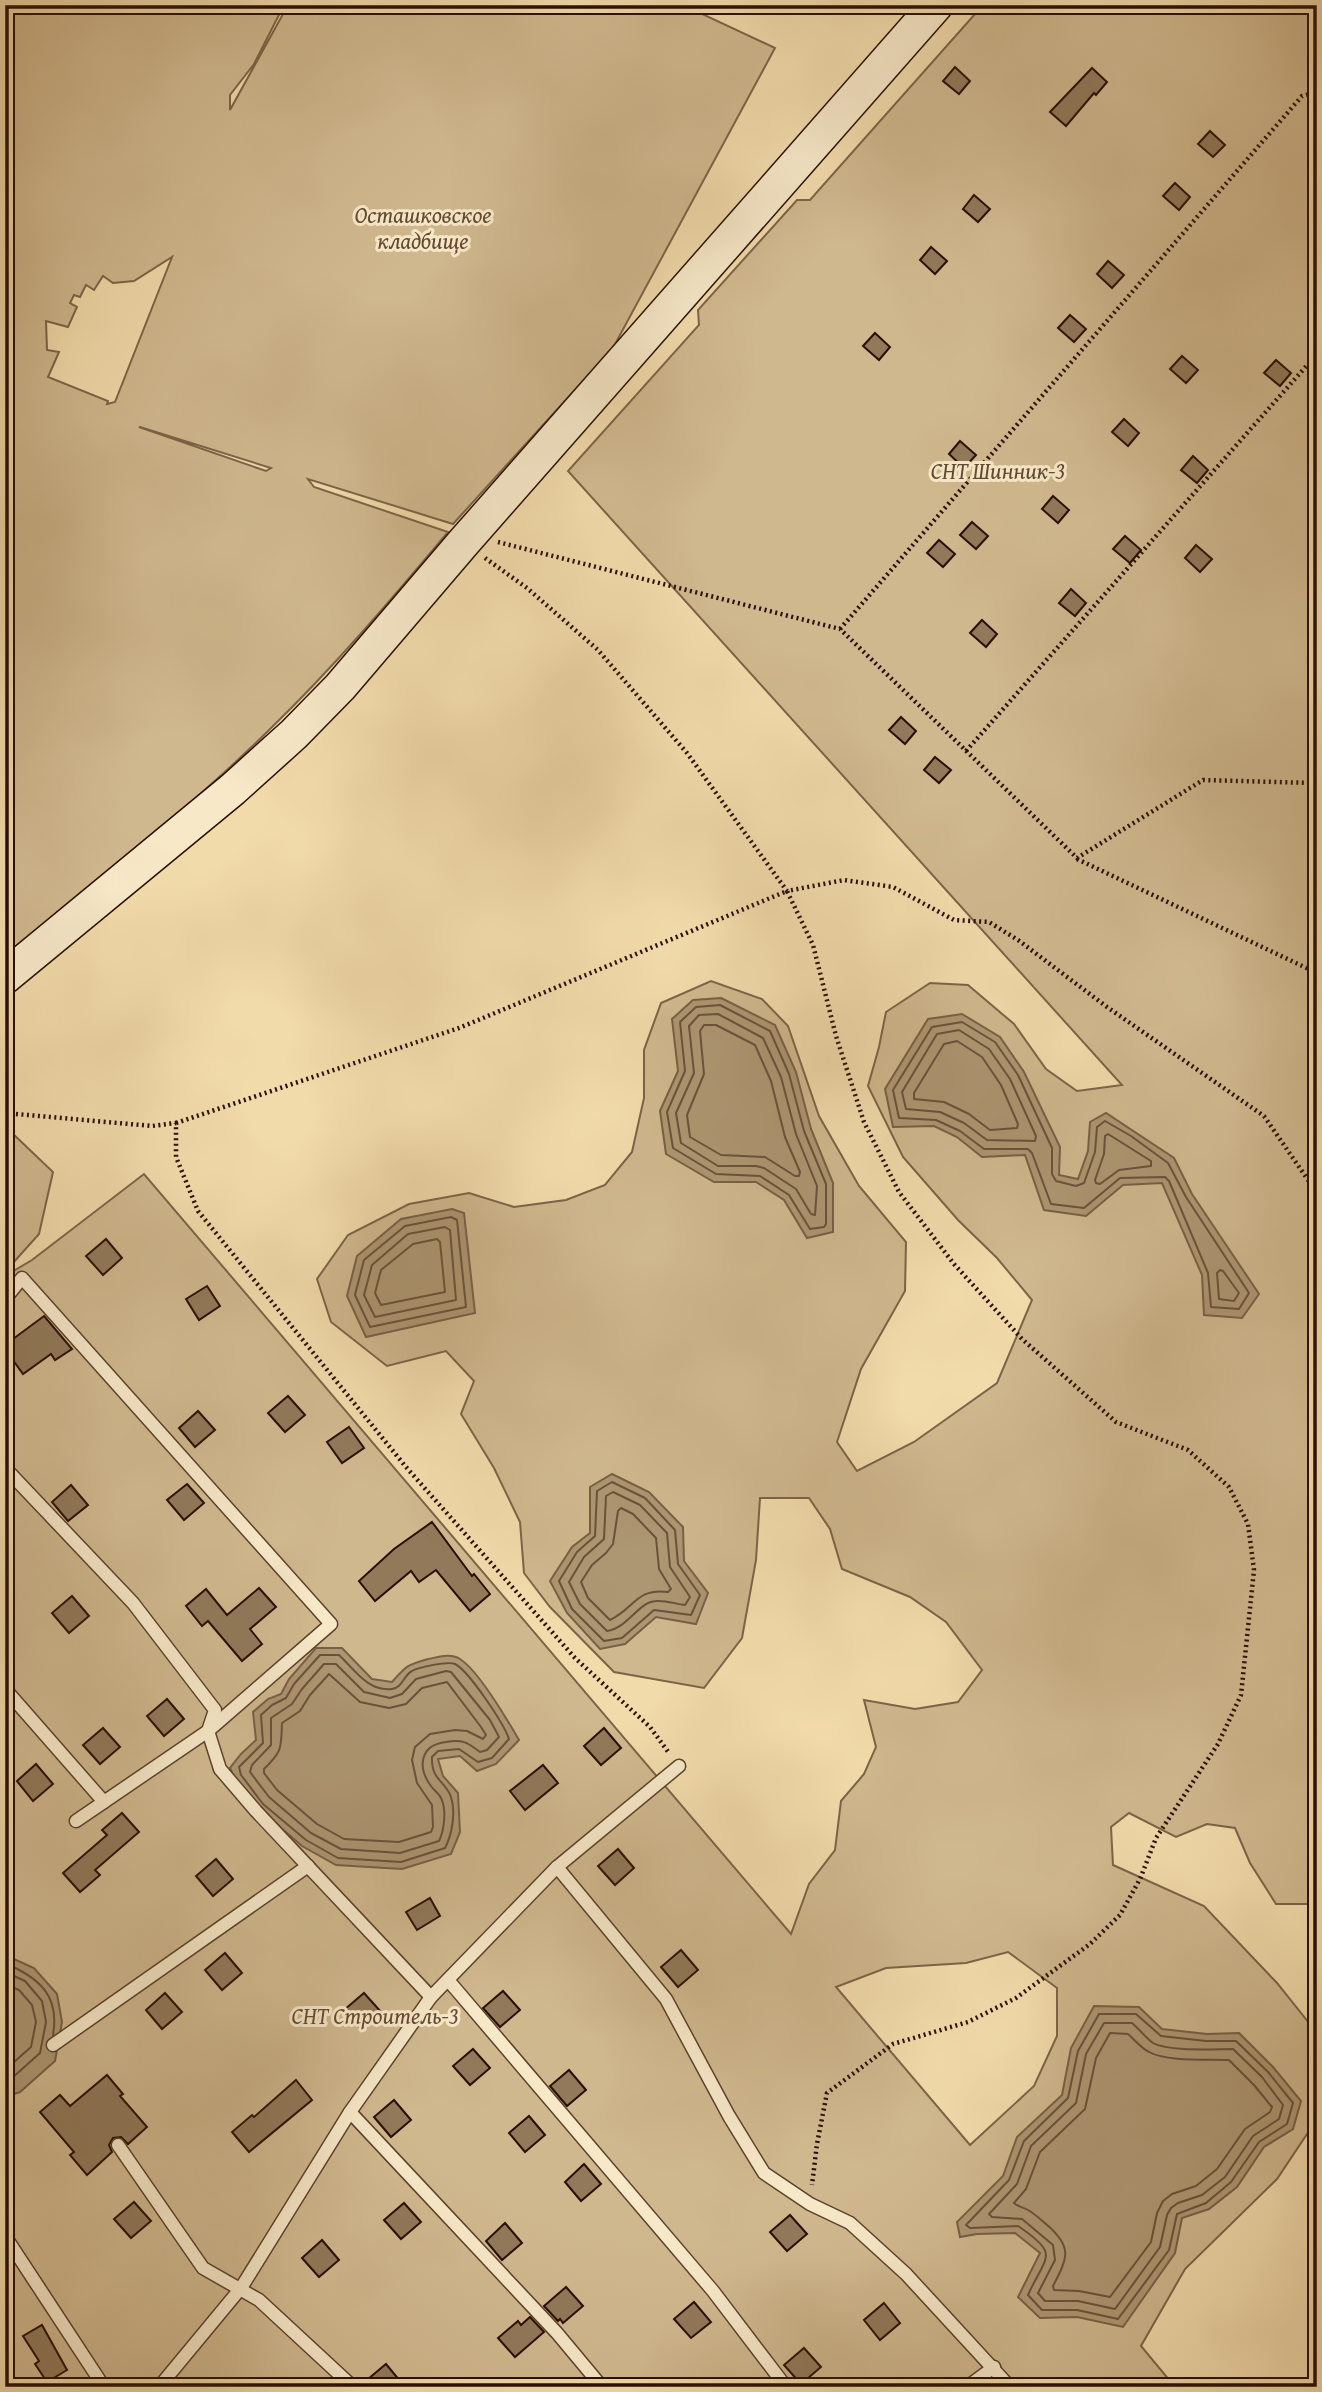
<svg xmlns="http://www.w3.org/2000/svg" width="1322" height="2392" font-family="'Gentium Book Plus',serif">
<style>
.green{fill:#d0b88e;stroke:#7c6448;stroke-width:2;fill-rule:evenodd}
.water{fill:#ad9672;stroke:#786045;stroke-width:2}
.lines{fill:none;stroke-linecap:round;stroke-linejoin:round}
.shore{stroke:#6a523a;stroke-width:2}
.building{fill:#91795a;stroke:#280f02;stroke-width:2}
.lane-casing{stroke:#5a422c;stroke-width:15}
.secondary-casing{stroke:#280f02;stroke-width:36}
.path{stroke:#280f02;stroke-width:4.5;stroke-dasharray:2 3.5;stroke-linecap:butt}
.lane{stroke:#f7e8c8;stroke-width:12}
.secondary{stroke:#f7e8c8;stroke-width:33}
.labels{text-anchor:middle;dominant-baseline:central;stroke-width:6;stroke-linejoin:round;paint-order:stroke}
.park-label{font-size:23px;font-style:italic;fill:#634a33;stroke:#f7e8c8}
</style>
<rect width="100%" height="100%" fill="#f2dbab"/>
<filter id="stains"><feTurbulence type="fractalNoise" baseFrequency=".00286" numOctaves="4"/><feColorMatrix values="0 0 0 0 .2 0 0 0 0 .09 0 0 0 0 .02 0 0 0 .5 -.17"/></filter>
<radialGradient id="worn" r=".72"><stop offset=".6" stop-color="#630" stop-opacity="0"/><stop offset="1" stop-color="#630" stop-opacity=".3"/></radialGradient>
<!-- green -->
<g class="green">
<path d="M 5,5 L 284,5 L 254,64 L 230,95 L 230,110 L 288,5 L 683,5 L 775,48 L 613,348 L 453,524 L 308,479 L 314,487 L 448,532 C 391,600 334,667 270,729 C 187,811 94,883 5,959 ZM 172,257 L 115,402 L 107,404 L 108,401 L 48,377 L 59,352 L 47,350 L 46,321 L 68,327 L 77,307 L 70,303 L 74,295 L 80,297 L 86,285 L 94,290 L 103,276 L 113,283 L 134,281 ZM 139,427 L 140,427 L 271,468 L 266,471 Z"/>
<path d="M 983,5 L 1317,5 L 1317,1904 L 1276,1904 L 1250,1863 L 1235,1828 L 1207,1824 L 1176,1837 L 1129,1813 L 1111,1827 L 1113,1865 L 1204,1906 L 1277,1983 L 1317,2033 L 1317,2119 L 1277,2179 L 1185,2269 L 1141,2346 L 1175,2387 L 5,2387 L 5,1276 L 32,1260 L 144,1174 L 791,1934 L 809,1884 L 835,1850 L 841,1801 L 864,1774 L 876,1747 L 864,1700 L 915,1709 L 958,1702 L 982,1670 L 946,1622 L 910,1597 L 842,1569 L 830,1529 L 809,1498 L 760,1498 L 756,1560 L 742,1638 L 704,1688 L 614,1672 L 550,1607 L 524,1573 L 520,1522 L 494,1468 L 461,1414 L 474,1381 L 446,1351 L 387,1366 L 331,1322 L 317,1279 L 348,1235 L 409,1204 L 469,1193 L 514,1207 L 566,1200 L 605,1185 L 632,1152 L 644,1098 L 644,1050 L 661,1003 L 711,981 L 762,999 L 788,1026 L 819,1116 L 859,1186 L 906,1242 L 905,1291 L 861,1369 L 837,1442 L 857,1471 L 914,1442 L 997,1383 L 1032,1300 L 997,1258 L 958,1220 L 903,1157 L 868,1086 L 879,1047 L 886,1012 L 930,983 L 968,985 L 1014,1024 L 1046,1069 L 1077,1091 L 1122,1085 L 568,471 L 699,325 L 698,310 L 797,200 L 810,200 ZM 1008,1952 L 1057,1988 L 1057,2036 L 1034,2086 L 970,2145 L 836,1987 L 886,1968 L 966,1963 Z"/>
<path d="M 5,1131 L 10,1131 L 53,1172 L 39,1234 L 5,1272 Z"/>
</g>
<!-- water -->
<g class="water">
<path d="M 721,998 L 775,1025 L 796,1072 L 811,1129 L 833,1183 L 833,1232 L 807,1238 L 784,1200 L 756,1182 L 714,1182 L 666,1154 L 660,1111 L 678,1071 L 672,1019 L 693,1000 Z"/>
<path d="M 962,1014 L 1000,1037 L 1024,1072 L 1060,1147 L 1059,1175 L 1078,1179 L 1088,1151 L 1090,1122 L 1106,1113 L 1174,1158 L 1192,1194 L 1259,1294 L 1242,1318 L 1204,1315 L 1202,1275 L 1162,1183 L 1123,1185 L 1086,1216 L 1044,1210 L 1025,1155 L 982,1157 L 957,1137 L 934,1126 L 893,1127 L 885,1089 L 928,1019 Z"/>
<path d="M 452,1209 L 464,1213 L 475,1313 L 366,1337 L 347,1296 L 357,1256 L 401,1219 Z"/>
<path d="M 612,1474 L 649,1492 L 683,1527 L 684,1561 L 708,1593 L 696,1624 L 656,1617 L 625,1644 L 600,1649 L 567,1613 L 550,1581 L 572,1547 L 590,1533 L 590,1487 Z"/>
<path d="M 316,1648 L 342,1648 L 372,1679 L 392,1682 C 407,1665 407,1665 428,1659 C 439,1657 450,1653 460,1659 C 478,1670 508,1721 519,1740 L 496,1764 L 477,1771 L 460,1756 L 438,1759 L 443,1776 L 458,1793 L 460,1832 L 451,1854 L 402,1869 L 336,1865 L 302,1846 L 258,1808 L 235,1779 L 230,1768 L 241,1754 L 256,1740 L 253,1712 L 268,1699 L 281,1694 L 289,1679 Z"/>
<path d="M 5,1955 L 34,1968 L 57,1994 L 62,2022 L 55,2061 L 20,2092 L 5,2097 Z"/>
<path d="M 1094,2006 L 1139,2007 L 1162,2029 L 1207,2034 L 1239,2033 L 1273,2067 L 1301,2101 L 1293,2129 L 1264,2147 L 1237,2187 L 1209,2209 L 1182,2218 L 1175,2253 L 1123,2327 L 1077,2317 L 1040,2318 L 1018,2297 L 1040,2253 L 1015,2233 L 977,2234 L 960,2237 L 957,2222 L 1003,2176 L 1017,2137 L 1062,2095 L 1071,2048 Z"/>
</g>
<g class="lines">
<!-- shore -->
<g class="shore">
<path d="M 720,1005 L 770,1031 L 789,1074 L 804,1131 L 826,1184 L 826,1224 L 824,1227 L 810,1229 L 789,1195 L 760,1176 L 716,1174 L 673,1148 L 667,1112 L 685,1071 L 680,1022 L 696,1007 Z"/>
<path d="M 718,1014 L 763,1038 L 781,1077 L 796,1134 L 817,1186 L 815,1215 L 811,1214 L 796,1189 L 764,1168 L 756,1166 L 718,1166 L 681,1143 L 676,1113 L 694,1073 L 689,1026 L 699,1015 Z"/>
<path d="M 962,1022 L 995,1042 L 1018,1075 L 1052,1148 L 1052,1174 L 1056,1181 L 1076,1186 L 1084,1183 L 1095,1152 L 1097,1127 L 1105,1121 L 1131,1136 L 1168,1163 L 1186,1197 L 1249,1293 L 1239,1309 L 1211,1307 L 1208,1273 L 1169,1181 L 1165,1177 L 1120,1178 L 1084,1208 L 1051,1204 L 1032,1153 L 1028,1149 L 984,1149 L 960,1131 L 936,1120 L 899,1118 L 893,1090 L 932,1027 Z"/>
<path d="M 704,1025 L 716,1025 L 755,1045 L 771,1081 L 785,1137 L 800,1172 L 799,1176 L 795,1176 L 765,1157 L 721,1155 L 690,1137 L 687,1115 L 704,1074 L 700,1031 Z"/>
<path d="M 959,1030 L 989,1049 L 1010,1079 L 1036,1136 L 1035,1141 L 987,1140 L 964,1123 L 940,1112 L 906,1109 L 902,1092 L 937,1034 Z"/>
<path d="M 957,1041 L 982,1057 L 1001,1085 L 1018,1124 L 1017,1128 L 990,1130 L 969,1114 L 944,1102 L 914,1099 L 914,1093 L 944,1044 Z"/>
<path d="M 1108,1134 L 1151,1161 L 1151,1166 L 1119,1170 L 1100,1184 L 1096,1183 L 1095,1180 L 1104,1154 L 1105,1136 Z"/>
<path d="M 451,1217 L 457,1220 L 466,1307 L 370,1327 L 355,1295 L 364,1260 L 405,1226 Z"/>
<path d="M 445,1227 L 450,1230 L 456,1300 L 375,1317 L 364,1295 L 372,1265 L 408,1234 Z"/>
<path d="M 437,1239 L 440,1242 L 445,1292 L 381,1305 L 375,1293 L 381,1270 L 413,1244 Z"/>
<path d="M 1220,1270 L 1223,1271 L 1239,1293 L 1234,1301 L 1219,1299 L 1217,1273 Z"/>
<path d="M 612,1482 L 645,1498 L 675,1530 L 678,1564 L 700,1595 L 691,1615 L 654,1610 L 622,1638 L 604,1641 L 572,1609 L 559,1581 L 577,1552 L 595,1536 L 597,1491 Z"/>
<path d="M 613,1492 L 640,1505 L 667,1533 L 670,1567 L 690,1597 L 685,1605 C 676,1604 665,1600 656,1601 C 638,1602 628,1628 607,1631 L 580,1604 L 569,1582 L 584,1557 L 604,1539 L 606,1496 Z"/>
<path d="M 621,1508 L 633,1514 L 656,1538 L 659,1569 L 671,1589 L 668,1592 C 636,1588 635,1608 610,1620 L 588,1598 L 581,1582 L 592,1565 L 606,1553 L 613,1544 L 618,1511 Z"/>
<path d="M 320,1655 L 339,1655 C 355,1670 368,1692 392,1689 C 402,1688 404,1675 412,1671 C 419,1667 448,1661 455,1664 C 469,1671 504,1724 509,1739 L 492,1758 L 478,1762 L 459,1749 L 438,1751 L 432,1757 C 431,1781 446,1781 451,1797 C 456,1812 452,1835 445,1848 L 401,1862 L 338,1858 L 306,1840 L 263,1804 L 241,1775 L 239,1767 L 263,1743 L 261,1715 L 272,1705 L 286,1698 L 294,1684 Z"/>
<path d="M 324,1664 L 336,1664 L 364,1692 L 390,1698 L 402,1694 L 416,1679 L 446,1671 L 451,1672 L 490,1720 L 499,1737 L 487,1750 L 480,1752 C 467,1742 462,1739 446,1742 C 420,1745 417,1767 431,1786 C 434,1790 439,1794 441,1798 C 447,1810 444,1831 439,1841 L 400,1853 L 341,1849 L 311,1833 L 269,1797 L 250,1772 L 252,1765 L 271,1745 L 271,1718 L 292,1704 L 302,1689 Z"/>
<path d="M 329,1674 L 360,1702 L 389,1708 L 406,1704 L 422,1688 L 447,1682 L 481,1727 L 486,1735 L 483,1739 L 467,1731 L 455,1730 L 430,1734 L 415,1747 L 412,1760 L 417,1783 L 432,1805 L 433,1827 L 431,1832 L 399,1842 L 344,1839 L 317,1824 L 277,1790 L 264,1773 L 264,1769 C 283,1751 281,1747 282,1723 L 300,1711 L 310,1695 Z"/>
<path d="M 5,1963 C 39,1978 60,1995 53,2035"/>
<path d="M 5,1972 L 25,1981 L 42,2001 L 46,2022 L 40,2053 L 12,2078 L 5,2081"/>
<path d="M 5,1984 L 19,1990 L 32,2005 L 36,2022 L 31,2047 L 5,2070"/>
<path d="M 1099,2014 L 1136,2014 L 1161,2036 L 1206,2041 L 1236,2041 L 1268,2072 L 1293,2103 L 1287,2124 L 1259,2142 L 1231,2182 L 1206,2203 L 1177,2214 L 1169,2250 L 1118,2319 L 1077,2310 L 1042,2310 L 1028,2295 C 1046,2255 1061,2255 1018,2226 L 970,2228 L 966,2225 L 1009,2180 L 1024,2141 L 1068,2098 L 1078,2051 Z"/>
<path d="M 1104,2023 L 1132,2023 C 1139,2029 1146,2038 1153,2043 C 1169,2052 1214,2049 1233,2049 L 1262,2077 L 1283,2105 L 1279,2119 L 1253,2136 L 1225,2177 L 1202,2195 L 1178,2203 L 1171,2208 L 1167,2215 L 1160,2247 L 1115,2309 L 1078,2301 L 1045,2301 L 1038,2293 L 1055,2260 L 1053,2245 L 1022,2219 L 992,2217 L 989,2214 L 1017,2184 L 1031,2146 L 1076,2103 L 1086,2054 Z"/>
<path d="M 1110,2033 L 1128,2034 C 1135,2040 1141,2048 1149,2052 C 1167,2062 1208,2059 1229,2060 L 1254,2085 L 1272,2107 L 1270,2112 L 1245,2129 L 1217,2169 L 1196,2186 L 1172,2194 L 1163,2201 L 1157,2213 L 1151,2242 L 1110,2297 L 1079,2291 L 1054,2290 L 1053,2286 C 1068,2257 1073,2247 1046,2224 C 1040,2219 1035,2214 1028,2210 C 1023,2207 1018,2207 1014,2203 L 1026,2189 L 1040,2152 L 1085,2109 L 1096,2058 Z"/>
</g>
</g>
<!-- building -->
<g class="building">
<path d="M 955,67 L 970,81 L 959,94 L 943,81 Z"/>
<path d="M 1092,68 L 1107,82 L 1096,95 L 1094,93 L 1066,126 L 1050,112 Z"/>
<path d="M 1210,131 L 1225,145 L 1213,157 L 1198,144 Z"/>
<path d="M 1175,183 L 1190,197 L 1179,210 L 1163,196 Z"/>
<path d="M 974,195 L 990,209 L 978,222 L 963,209 Z"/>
<path d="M 931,247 L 947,261 L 935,274 L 920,260 Z"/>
<path d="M 1108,261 L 1124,275 L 1112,288 L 1097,274 Z"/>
<path d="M 1070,315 L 1086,329 L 1074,342 L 1058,328 Z"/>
<path d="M 875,333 L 890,347 L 879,360 L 863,346 Z"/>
<path d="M 1182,356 L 1198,370 L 1186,383 L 1170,369 Z"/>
<path d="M 1276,360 L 1291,373 L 1280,386 L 1264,373 Z"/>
<path d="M 1124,419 L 1139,433 L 1128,446 L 1112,432 Z"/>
<path d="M 960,441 L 976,455 L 964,468 L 949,454 Z"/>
<path d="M 1193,456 L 1208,470 L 1197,483 L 1181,470 Z"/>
<path d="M 1053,496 L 1069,510 L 1058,523 L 1042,509 Z"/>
<path d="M 972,522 L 988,536 L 976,549 L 960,535 Z"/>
<path d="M 1125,536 L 1141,550 L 1130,563 L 1113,549 Z"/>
<path d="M 939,540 L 955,554 L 943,567 L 927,553 Z"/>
<path d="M 1196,545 L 1212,559 L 1200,572 L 1185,558 Z"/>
<path d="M 1071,589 L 1086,603 L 1075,616 L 1059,603 Z"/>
<path d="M 982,620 L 997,634 L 986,647 L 970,633 Z"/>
<path d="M 901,717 L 916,731 L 905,744 L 889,730 Z"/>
<path d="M 935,757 L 951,770 L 939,783 L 924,770 Z"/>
<path d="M 106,1239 L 122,1258 L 103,1275 L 86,1256 Z"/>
<path d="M 207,1286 L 220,1306 L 199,1320 L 186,1299 Z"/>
<path d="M 44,1316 L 72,1349 L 55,1360 L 51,1354 L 23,1374 L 5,1349 L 5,1345 Z"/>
<path d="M 288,1396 L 305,1415 L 285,1432 L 268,1413 Z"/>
<path d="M 198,1411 L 215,1430 L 195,1447 L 179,1428 Z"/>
<path d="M 349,1427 L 364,1448 L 342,1463 L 327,1442 Z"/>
<path d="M 187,1484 L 204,1503 L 184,1520 L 167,1500 Z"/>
<path d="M 71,1485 L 88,1505 L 68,1521 L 52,1502 Z"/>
<path d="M 432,1522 L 472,1576 L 474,1574 L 490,1594 L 470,1611 L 436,1570 L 419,1582 L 411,1571 L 375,1601 L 359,1581 L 394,1549 Z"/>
<path d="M 259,1588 L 276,1607 L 250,1629 L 262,1644 L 242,1661 L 208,1621 L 202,1626 L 186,1606 L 206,1589 L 227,1615 Z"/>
<path d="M 72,1596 L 89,1616 L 69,1633 L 52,1613 Z"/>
<path d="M 167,1699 L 184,1719 L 164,1736 L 147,1716 Z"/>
<path d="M 103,1728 L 120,1747 L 100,1764 L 83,1745 Z"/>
<path d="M 604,1728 L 621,1748 L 601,1765 L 584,1746 Z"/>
<path d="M 36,1764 L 53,1784 L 33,1801 L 17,1781 Z"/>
<path d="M 543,1765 L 558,1783 L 525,1810 L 510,1791 Z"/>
<path d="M 122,1813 L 139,1832 L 95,1870 L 100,1875 L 80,1892 L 63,1873 L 107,1835 L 102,1830 Z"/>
<path d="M 618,1849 L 634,1868 L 615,1885 L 598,1866 Z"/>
<path d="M 216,1859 L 233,1879 L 213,1896 L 196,1876 Z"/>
<path d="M 430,1898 L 440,1916 L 417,1930 L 406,1912 Z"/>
<path d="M 681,1950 L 698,1970 L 678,1987 L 661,1967 Z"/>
<path d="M 225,1953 L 242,1973 L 222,1990 L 205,1970 Z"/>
<path d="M 503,1991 L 520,2010 L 500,2027 L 483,2008 Z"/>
<path d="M 165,1993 L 182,2012 L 162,2029 L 146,2010 Z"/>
<path d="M 364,1993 L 381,2012 L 361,2029 L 344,2010 Z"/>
<path d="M 473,2049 L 490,2068 L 470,2085 L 453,2066 Z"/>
<path d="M 569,2070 L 586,2090 L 567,2106 L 550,2086 Z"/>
<path d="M 107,2075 L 123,2094 L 120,2096 L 147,2127 L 128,2144 L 121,2137 L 113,2138 L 109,2145 L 112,2152 L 87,2175 L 70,2155 L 74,2152 L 40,2112 L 60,2095 L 70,2106 Z"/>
<path d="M 296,2080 L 312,2100 L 249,2152 L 232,2132 L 252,2115 L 254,2117 Z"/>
<path d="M 394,2100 L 411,2120 L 391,2137 L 374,2117 Z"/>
<path d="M 529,2116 L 545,2135 L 525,2152 L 509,2133 Z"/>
<path d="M 584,2164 L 601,2184 L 581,2201 L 565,2182 Z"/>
<path d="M 134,2202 L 151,2221 L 131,2238 L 114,2219 Z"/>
<path d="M 404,2203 L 421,2222 L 401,2239 L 384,2220 Z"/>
<path d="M 790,2215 L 807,2234 L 787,2251 L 770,2232 Z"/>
<path d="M 505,2223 L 522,2243 L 502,2260 L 486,2241 Z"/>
<path d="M 322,2240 L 339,2260 L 319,2277 L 302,2258 Z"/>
<path d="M 566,2287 L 583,2306 L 563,2323 L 560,2319 L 558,2321 L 544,2306 Z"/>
<path d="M 694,2302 L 711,2322 L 691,2338 L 674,2319 Z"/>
<path d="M 884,2303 L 900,2323 L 880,2340 L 864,2320 Z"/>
<path d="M 530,2317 L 544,2332 L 515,2357 L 498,2338 L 518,2321 L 521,2325 Z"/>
<path d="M 42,2325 L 67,2370 L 47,2382 L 35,2364 L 39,2361 L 23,2336 Z"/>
<path d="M 804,2348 L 821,2367 L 801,2384 L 784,2365 Z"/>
<path d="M 386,2364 L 405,2387 L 362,2387 L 361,2385 Z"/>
</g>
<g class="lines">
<!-- lane casing -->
<g class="lane-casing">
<g id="lane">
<path d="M 5,1299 L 22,1278 L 331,1624 L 208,1731 L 76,1821"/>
<path d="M 5,1468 L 133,1603 L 215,1710 L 208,1731 L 220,1769 L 256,1811 L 431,1997"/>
<path d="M 5,1689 L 104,1802"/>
<path d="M 557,1867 L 666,1999 L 729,2116 L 764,2173 L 810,2204 L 850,2223 L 906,2274 L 1010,2387"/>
<path d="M 448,1980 L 713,2291 L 786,2387"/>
<path d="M 53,2045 L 308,1866"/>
<path d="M 350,2112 L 557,2333 L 602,2387"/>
<path d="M 118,2145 L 203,2268 L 259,2300 L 353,2387"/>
<path d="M 5,2236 L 104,2387"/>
<path d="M 159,2387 L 241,2288 L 350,2112 L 431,1997 L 557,1867 L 679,1766"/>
<path d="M 967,2387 L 994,2367"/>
</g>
</g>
<!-- secondary casing -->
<g class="secondary-casing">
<path id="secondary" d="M 5,977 L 233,789 L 294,734 L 340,687 L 463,543 L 936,5"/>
</g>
<!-- path -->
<g class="path">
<path d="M 498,542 L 840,629 L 1077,858 L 1203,780 L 1312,783 L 1317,755"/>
<path d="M 485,558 L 527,588 L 598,650 L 687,753 L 787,891 L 844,880 L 893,887 L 954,920 L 989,922 L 1018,940 L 1107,1007 L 1264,1116 L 1317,1193"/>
<path d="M 840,629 L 1302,96 L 1317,92"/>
<path d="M 966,751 L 1317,354"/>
<path d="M 1077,859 L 1317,973"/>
<path d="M 5,1113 L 152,1126 L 176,1123 L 176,1157 L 198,1211 L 406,1467 L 575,1658 L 650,1727 L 669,1753"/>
<path d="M 176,1123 L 459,1028 L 787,891 L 813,945 L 836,1036 L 864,1122 L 899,1192 L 954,1264 L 1022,1339 L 1116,1422 L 1188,1450 L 1229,1487 L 1248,1524 L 1254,1570 L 1241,1695 L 1218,1744 L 1156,1838 L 1140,1879 L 1120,1915 L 1090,1944 L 1016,1998 L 968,2022 L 893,2044 L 827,2093 L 817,2144 L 812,2185"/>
</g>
<!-- lane -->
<use href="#lane" class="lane"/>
<!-- secondary -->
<use href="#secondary" class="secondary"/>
</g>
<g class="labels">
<!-- park labels -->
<g class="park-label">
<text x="423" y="214">Осташковское<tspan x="423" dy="26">кладбище</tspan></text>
<text x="998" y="470">СНТ Шинник-3</text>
<text x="375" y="2015">СНТ Строитель-3</text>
</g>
</g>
<!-- margin -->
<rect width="1322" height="2392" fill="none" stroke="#f2dbab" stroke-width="28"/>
<rect x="7" y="7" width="1308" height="2378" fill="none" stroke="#280f02" stroke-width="3.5"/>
<rect x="14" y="14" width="1294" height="2364" fill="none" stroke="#280f02" stroke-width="2"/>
<rect width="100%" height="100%" filter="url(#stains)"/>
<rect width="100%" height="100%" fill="url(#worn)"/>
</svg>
